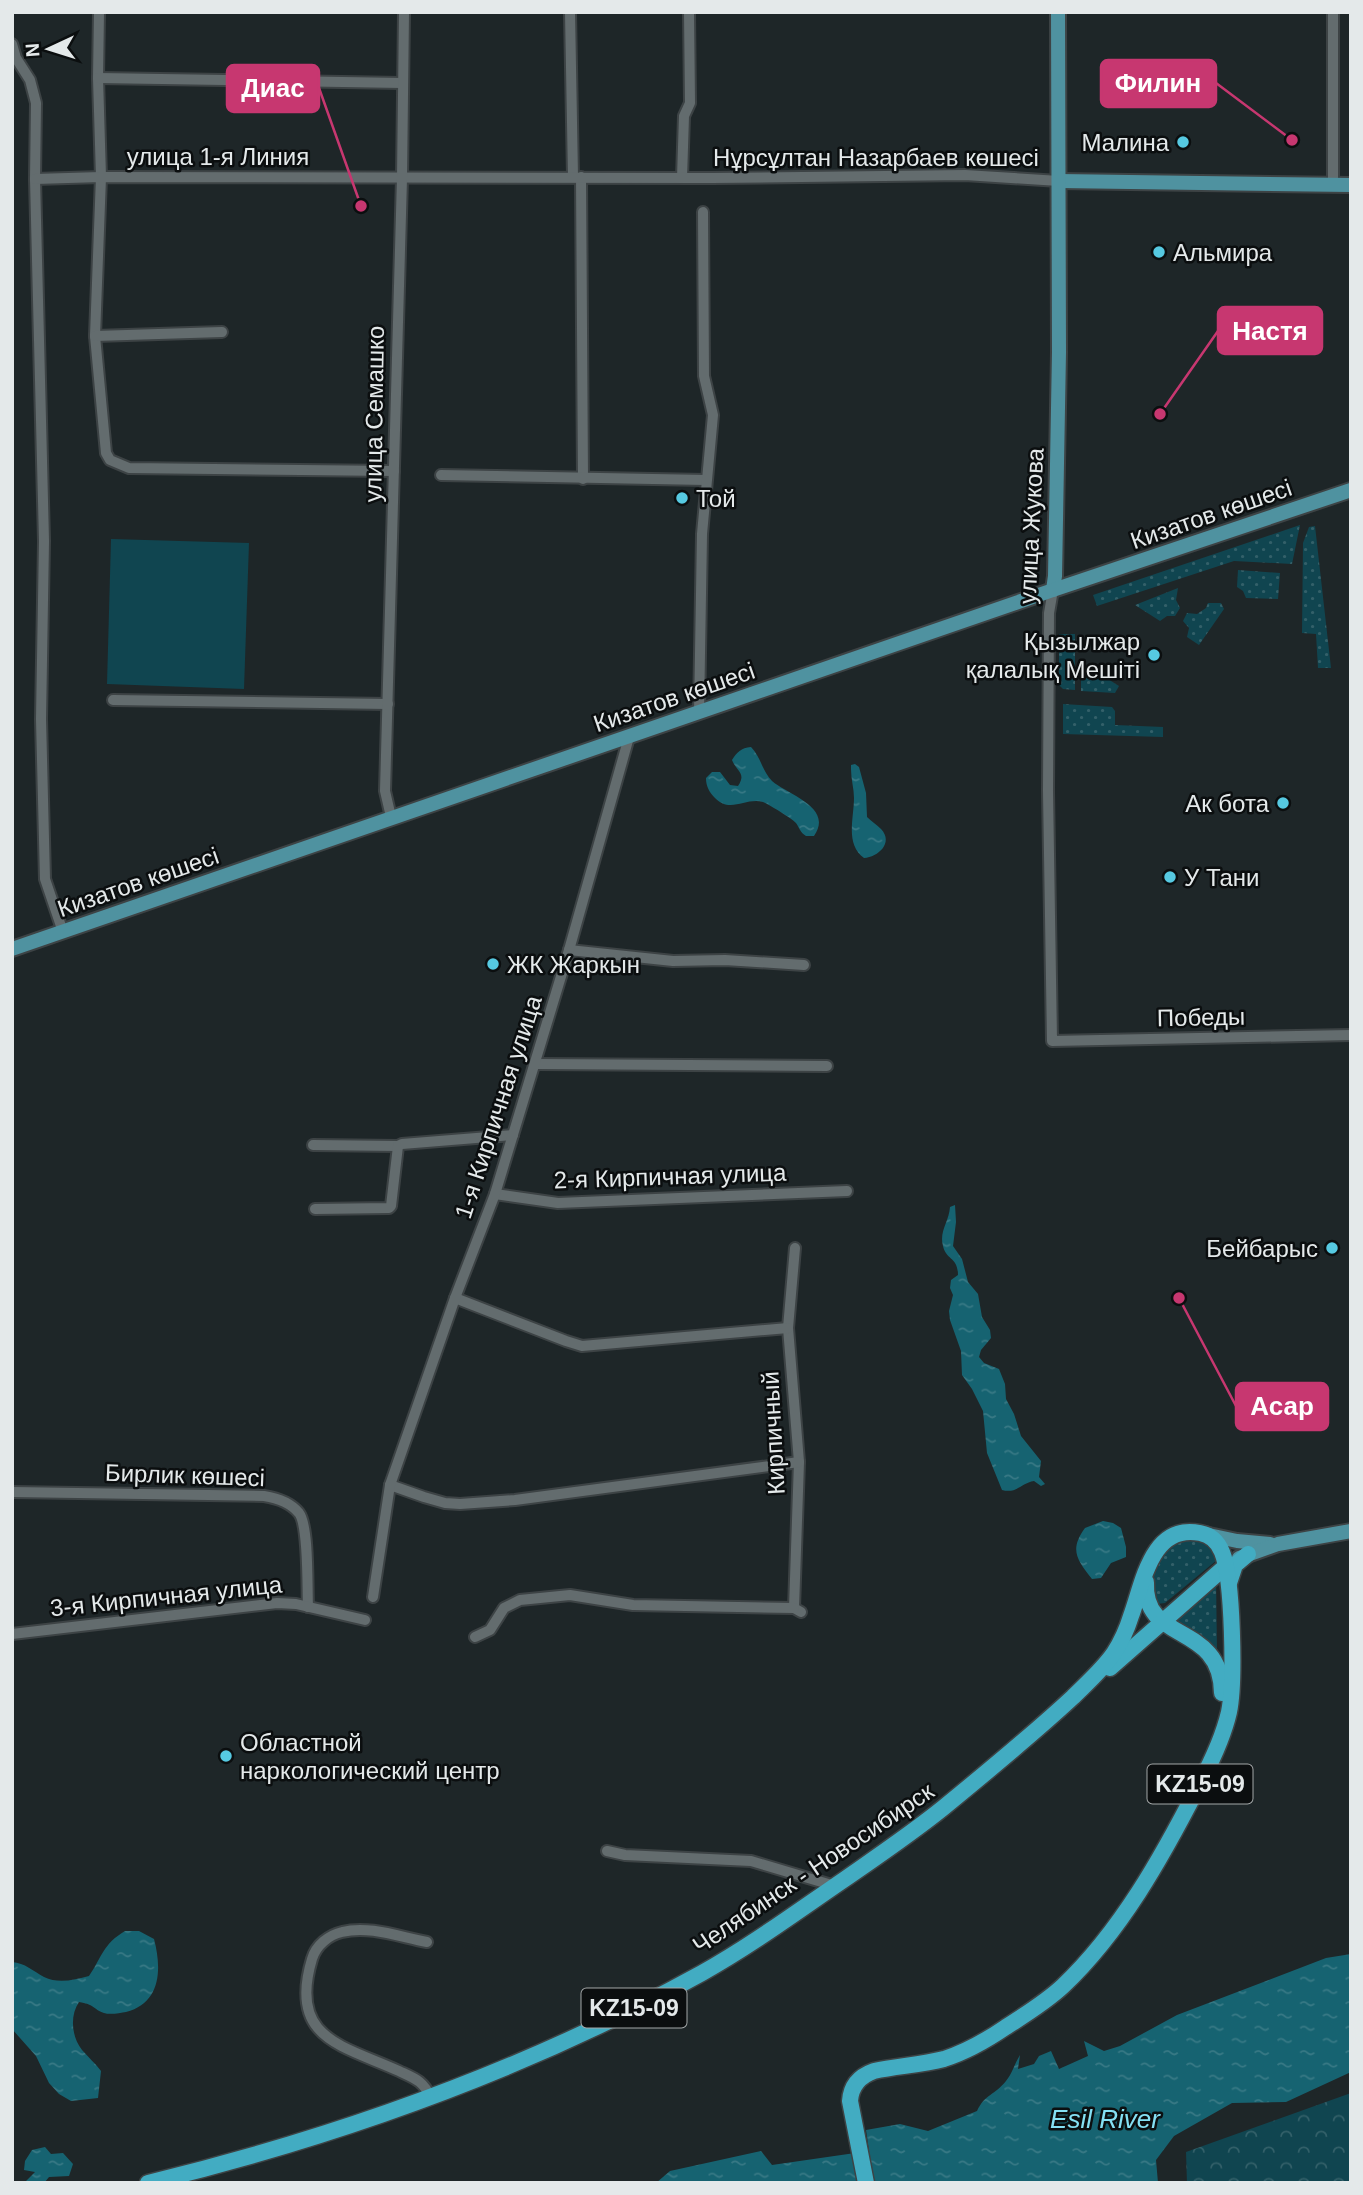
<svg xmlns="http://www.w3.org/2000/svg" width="1363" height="2195" font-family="Arial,sans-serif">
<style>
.green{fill:url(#green-dots)}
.forest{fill:url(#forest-crowns)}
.pitch{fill:#104550}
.water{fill:url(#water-ripples)}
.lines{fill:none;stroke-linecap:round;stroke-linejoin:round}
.minor-casing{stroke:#3d4345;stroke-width:14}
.major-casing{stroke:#3d4345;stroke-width:18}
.highway-casing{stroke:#3d4345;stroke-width:19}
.minor{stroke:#636c6e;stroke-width:10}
.major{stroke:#4f92a0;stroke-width:14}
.highway{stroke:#42acc2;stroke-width:16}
.poi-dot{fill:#56c9e1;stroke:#0b0e0f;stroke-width:2.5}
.labels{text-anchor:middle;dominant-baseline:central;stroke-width:5;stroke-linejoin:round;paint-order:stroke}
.shield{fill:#0b0e0f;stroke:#a3a7a8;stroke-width:2}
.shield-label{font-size:23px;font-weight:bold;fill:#e4e9ea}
.poi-label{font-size:24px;fill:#e4e9ea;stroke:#0b0e0f;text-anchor:start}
.street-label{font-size:24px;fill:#e4e9ea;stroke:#0b0e0f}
.water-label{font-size:26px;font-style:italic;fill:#84e0f4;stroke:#0b0e0f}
.leader{fill:none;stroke:#c73770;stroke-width:2.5}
.callout-dot{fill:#c73770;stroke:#0b0e0f;stroke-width:2.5}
.callout{fill:#c73770;stroke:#c73770;stroke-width:2.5}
.callout-label{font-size:26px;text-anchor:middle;font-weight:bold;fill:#fff}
</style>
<defs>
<pattern id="green-dots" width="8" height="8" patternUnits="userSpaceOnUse" patternTransform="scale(1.75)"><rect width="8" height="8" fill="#104550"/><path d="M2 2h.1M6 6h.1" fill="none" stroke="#336069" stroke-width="1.8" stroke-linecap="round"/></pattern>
<pattern id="forest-crowns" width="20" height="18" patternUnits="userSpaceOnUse" patternTransform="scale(1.75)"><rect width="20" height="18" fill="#104550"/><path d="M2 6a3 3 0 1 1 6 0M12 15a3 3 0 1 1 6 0" fill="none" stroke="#336069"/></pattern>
<pattern id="water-ripples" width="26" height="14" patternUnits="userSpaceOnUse" patternTransform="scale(1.75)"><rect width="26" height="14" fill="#166371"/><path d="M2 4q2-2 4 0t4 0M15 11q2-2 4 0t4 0" fill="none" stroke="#387985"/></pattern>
</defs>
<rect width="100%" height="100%" fill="#1e2628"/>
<!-- green -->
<g class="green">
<path d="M 1300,525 L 1292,564 L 1234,561 L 1097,606 L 1093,595 Z"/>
<path d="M 1315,526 L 1331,668 L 1318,668 L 1316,634 L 1302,633 L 1303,543 L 1309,527 Z"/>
<path d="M 1238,570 L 1280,573 L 1278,599 L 1246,598 L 1243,591 L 1237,587 Z"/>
<path d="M 1178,588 L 1176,600 L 1180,608 L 1175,616 L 1167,616 L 1160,621 L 1135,605 Z"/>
<path d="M 1208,603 L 1221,603 L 1224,609 L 1199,645 L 1187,637 L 1189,628 L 1183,621 L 1187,613 L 1197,614 L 1206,608 Z"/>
<path d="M 1059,634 L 1075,634 L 1075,690 L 1063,689 L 1059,685 Z"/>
<path d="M 1081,662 L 1119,686 L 1115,693 L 1081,691 Z"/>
<path d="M 1063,704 L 1112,707 L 1115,711 L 1115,725 L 1163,727 L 1163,737 L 1063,734 Z"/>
<path d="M 1191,1539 L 1212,1544 L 1217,1560 L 1165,1603 L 1157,1604 L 1149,1597 C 1151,1568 1158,1546 1191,1539 Z"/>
<path d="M 1216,1577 L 1217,1652 L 1200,1635 L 1169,1619 Z"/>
</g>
<!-- forest -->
<path class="forest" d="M 1351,2093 L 1351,2183 L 1187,2183 L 1186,2152 Z"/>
<!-- pitch -->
<path class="pitch" d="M 111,539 L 249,543 L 244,689 L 107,684 Z"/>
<!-- water -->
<g class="water">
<path d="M 751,747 C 761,757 762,771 772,781 C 788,795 834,807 814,836 L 806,836 C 800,832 800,829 796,823 C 793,819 768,804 763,802 C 746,797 730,814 715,798 C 709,792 706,786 706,778 L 712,772 L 720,772 L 730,785 L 738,786 C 747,773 736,771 732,760 C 737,752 741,748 751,747 Z"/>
<path d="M 855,764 L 859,767 L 866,793 L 867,817 C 871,821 877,825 881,829 C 894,843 878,857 864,858 C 845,844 854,818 854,798 C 854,789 851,779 851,769 L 851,765 Z"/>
<path d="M 955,1205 L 956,1222 L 953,1246 L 962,1259 L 968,1282 L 978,1294 L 982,1317 L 990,1330 L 991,1338 L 981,1350 L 979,1357 L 984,1363 L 999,1369 L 1005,1384 L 1006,1399 L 1014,1414 L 1021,1436 L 1041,1461 L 1039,1477 L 1045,1484 L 1041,1486 L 1034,1481 C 1021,1483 1017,1494 1002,1490 L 987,1453 L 983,1411 L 972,1389 L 962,1375 L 961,1351 L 950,1320 L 949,1311 L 953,1295 L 950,1288 L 951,1280 L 958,1275 C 958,1257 946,1260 943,1246 C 939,1231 949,1222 950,1207 Z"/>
<path d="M 1103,1521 L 1113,1523 L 1121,1528 L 1126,1547 L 1126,1557 L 1111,1563 L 1101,1578 L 1092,1579 C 1077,1560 1069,1550 1085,1528 Z"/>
<path d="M 125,1931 L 139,1931 L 154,1939 C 162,1969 161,2003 126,2012 C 120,2013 110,2015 104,2013 C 93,2009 94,2004 79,2002 C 70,2015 71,2036 82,2050 C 88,2057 95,2063 101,2071 L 98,2098 L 71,2101 L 59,2094 L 49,2083 L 36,2056 L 12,2029 L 12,1962 C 25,1963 33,1971 44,1977 C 58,1984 74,1980 89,1976 C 102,1957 103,1944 125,1931 Z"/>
<path d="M 1351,1954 L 1351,2072 L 1286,2102 L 1232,2103 L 1174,2136 L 1156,2160 L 1158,2183 L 656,2183 L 670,2171 L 761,2151 L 772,2165 L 869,2151 L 866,2130 L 900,2124 L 928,2131 L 977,2111 C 985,2094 995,2095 1006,2081 C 1012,2074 1015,2063 1020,2055 L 1018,2069 L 1034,2064 L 1039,2056 L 1051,2051 L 1059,2069 L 1088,2056 L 1084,2041 L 1104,2051 L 1120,2046 L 1177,2015 L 1326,1958 Z"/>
<path d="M 45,2147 L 51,2154 L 63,2153 L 73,2164 L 69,2176 L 49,2177 L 44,2183 L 24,2183 L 35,2172 L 24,2170 L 25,2161 L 32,2150 Z"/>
</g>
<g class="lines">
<!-- minor casing -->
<g class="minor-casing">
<g id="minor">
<path d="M 99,12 L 98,78 L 101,177 L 95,336 L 106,453 L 110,460 L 129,468 L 394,471"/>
<path d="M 570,12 L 573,177"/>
<path d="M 12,44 L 16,58 L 30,80 L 36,103 L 35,179 L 44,541 L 41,719 L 45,879 L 63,932"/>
<path d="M 98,78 L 402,83"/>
<path d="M 581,177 L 583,479"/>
<path d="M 682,178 L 684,116 L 690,103 L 689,12"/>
<path d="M 35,179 L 101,177 L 712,178 L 965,175 L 1059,181"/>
<path d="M 1333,184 L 1333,12"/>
<path d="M 95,336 L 222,332"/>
<path d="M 441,475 L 706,480"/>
<path d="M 1053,590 L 1049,613 L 1048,791 L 1052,1041 L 1351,1035"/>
<path d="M 113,700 L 388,704"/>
<path d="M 699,713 L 702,534 L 713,415 L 704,376 L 703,212"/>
<path d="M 391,817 L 385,791 L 402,178 L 404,12"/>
<path d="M 569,950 L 673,961 L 725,960 L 804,965"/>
<path d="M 536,1064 L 827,1066"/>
<path d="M 313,1145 L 398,1146"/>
<path d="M 495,1194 L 558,1203 L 847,1191"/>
<path d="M 315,1209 L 389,1208 L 391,1206 L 398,1146 L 402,1144 L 513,1135"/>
<path d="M 795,1248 L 788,1328 L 799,1462 L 794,1608 L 801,1612"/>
<path d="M 455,1298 L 566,1341 L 582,1346 L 788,1328"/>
<path d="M 390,1485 L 424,1497 L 445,1503 L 460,1504 L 515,1500 L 799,1462"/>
<path d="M 12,1492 L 264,1496 C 277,1498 290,1502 299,1513 C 309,1526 307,1587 308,1607"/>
<path d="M 373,1597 L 390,1485 L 455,1298 L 495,1194 L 569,950 L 629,737"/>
<path d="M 12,1634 L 277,1603 L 296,1604 L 365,1620"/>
<path d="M 475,1637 L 490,1630 L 504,1608 L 520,1600 L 570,1595 L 633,1605 L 794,1608"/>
<path d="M 607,1851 L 625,1855 L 751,1861 L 835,1886"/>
<path d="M 427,1942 C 400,1937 369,1925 342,1932 C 329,1935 316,1945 312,1959 C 288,2039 342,2045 399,2071 C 414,2078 424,2081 430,2097"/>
</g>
</g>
<!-- major casing -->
<g class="major-casing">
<g id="major">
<path d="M 1059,181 L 1351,185"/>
<path d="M 1053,590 L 1055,576 L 1059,352 L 1058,12"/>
<path d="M 12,949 L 1053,590 L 1351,490"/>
<path d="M 1204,1534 L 1237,1541 L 1270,1544"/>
<path d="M 1239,1558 L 1278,1544 L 1351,1531"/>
</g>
</g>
<!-- highway casing -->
<g class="highway-casing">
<g id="highway">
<path d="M 1146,1582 C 1143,1645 1221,1621 1222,1693"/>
<path d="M 1229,1583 L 1235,1565 L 1248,1554"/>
<path d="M 1110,1668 L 1226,1566"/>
<path d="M 148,2183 C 341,2136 528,2069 702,1973 C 752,1945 798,1911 845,1879 C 878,1856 912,1833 943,1808 C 987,1772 1031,1736 1073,1697 C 1087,1683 1103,1669 1114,1653 C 1121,1642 1127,1629 1131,1616 C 1143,1584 1151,1523 1200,1533 C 1211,1535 1218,1542 1222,1552 C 1233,1579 1235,1683 1229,1712 C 1223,1738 1211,1763 1198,1787 C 1162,1857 1121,1931 1063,1986 C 1046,2002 1026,2014 1006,2027 C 987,2040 966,2052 944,2059 C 921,2065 897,2066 874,2071 C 860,2076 851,2085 850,2101 L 866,2183"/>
</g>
</g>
<!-- minor -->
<use href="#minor" class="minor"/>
<!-- major -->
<use href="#major" class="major"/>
<!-- highway -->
<use href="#highway" class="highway"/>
</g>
<!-- markers -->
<g class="poi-dot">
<circle cx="1183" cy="142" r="7"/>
<circle cx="1159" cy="252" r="7"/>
<circle cx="682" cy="498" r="7"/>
<circle cx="1154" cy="655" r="7"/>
<circle cx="1283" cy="803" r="7"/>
<circle cx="1170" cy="877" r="7"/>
<circle cx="493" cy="964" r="7"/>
<circle cx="1332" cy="1248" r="7"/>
<circle cx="226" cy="1756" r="7"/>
</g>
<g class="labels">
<!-- shield labels -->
<g class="shield">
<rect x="1147.5" y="1764.5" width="105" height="39" rx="5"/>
<rect x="581.5" y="1988.5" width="105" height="39" rx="5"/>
</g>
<g class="shield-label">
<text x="1200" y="1784">KZ15-09</text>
<text x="634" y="2008">KZ15-09</text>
</g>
<!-- poi labels -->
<g class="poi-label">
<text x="1169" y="142" text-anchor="end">Малина</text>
<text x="1173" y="252">Альмира</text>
<text x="696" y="498">Той</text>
<text x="1140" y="641" text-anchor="end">Қызылжар<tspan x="1140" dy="28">қалалық Мешіті</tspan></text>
<text x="1269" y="803" text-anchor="end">Ак бота</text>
<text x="1184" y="877">У Тани</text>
<text x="507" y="964">ЖК Жаркын</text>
<text x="1318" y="1248" text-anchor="end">Бейбарыс</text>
<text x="240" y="1742">Областной<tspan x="240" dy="28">наркологический центр</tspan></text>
</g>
<!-- street labels -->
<g class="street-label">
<text x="218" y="156">улица 1-я Линия</text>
<text x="876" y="157">Нұрсұлтан Назарбаев көшесі</text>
<text transform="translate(374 414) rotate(-89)">улица Семашко</text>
<text transform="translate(1211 514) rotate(-19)">Кизатов көшесі</text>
<text transform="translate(1031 526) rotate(-87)">улица Жукова</text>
<text transform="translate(674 697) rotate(-19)">Кизатов көшесі</text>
<text transform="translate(138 882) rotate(-19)">Кизатов көшесі</text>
<text transform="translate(1201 1017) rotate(-1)">Победы</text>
<text transform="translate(498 1107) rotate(-72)">1-я Кирпичная улица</text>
<text transform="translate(670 1176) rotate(-2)">2-я Кирпичная улица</text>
<text transform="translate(773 1433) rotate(-93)">Кирпичный</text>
<text transform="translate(185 1475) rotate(2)">Бирлик көшесі</text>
<text transform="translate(166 1596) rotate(-6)">3-я Кирпичная улица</text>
<text transform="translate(813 1868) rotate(-34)">Челябинск - Новосибирск</text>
</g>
<!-- water labels -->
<g class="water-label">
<text x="1105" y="2119">Esil River</text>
</g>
</g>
<!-- callouts -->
<path class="leader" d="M1292 140L1216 83M361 206L319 88M1160 414L1218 331M1179 1298L1236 1406"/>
<g class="callout-dot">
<circle cx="1292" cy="140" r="7"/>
<circle cx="361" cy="206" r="7"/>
<circle cx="1160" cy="414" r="7"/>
<circle cx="1179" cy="1298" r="7"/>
</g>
<g class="callout">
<rect x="1101" y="60" width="115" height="47" rx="7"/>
<rect x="227" y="65" width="92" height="47" rx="7"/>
<rect x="1218" y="307" width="104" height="47" rx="7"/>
<rect x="1236" y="1383" width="92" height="47" rx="7"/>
</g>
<g class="callout-label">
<text x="1158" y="92">Филин</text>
<text x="273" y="97">Диас</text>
<text x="1270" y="340">Настя</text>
<text x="1282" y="1415">Асар</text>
</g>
<!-- border -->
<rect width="1363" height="2195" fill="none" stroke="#e4e9ea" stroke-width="28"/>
<!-- north arrow -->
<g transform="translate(49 49) rotate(266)" stroke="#0b0e0f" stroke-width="5" paint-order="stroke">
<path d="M0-5L12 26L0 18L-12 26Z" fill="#e4e9ea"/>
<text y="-10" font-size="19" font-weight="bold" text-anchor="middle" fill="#e4e9ea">N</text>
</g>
</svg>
